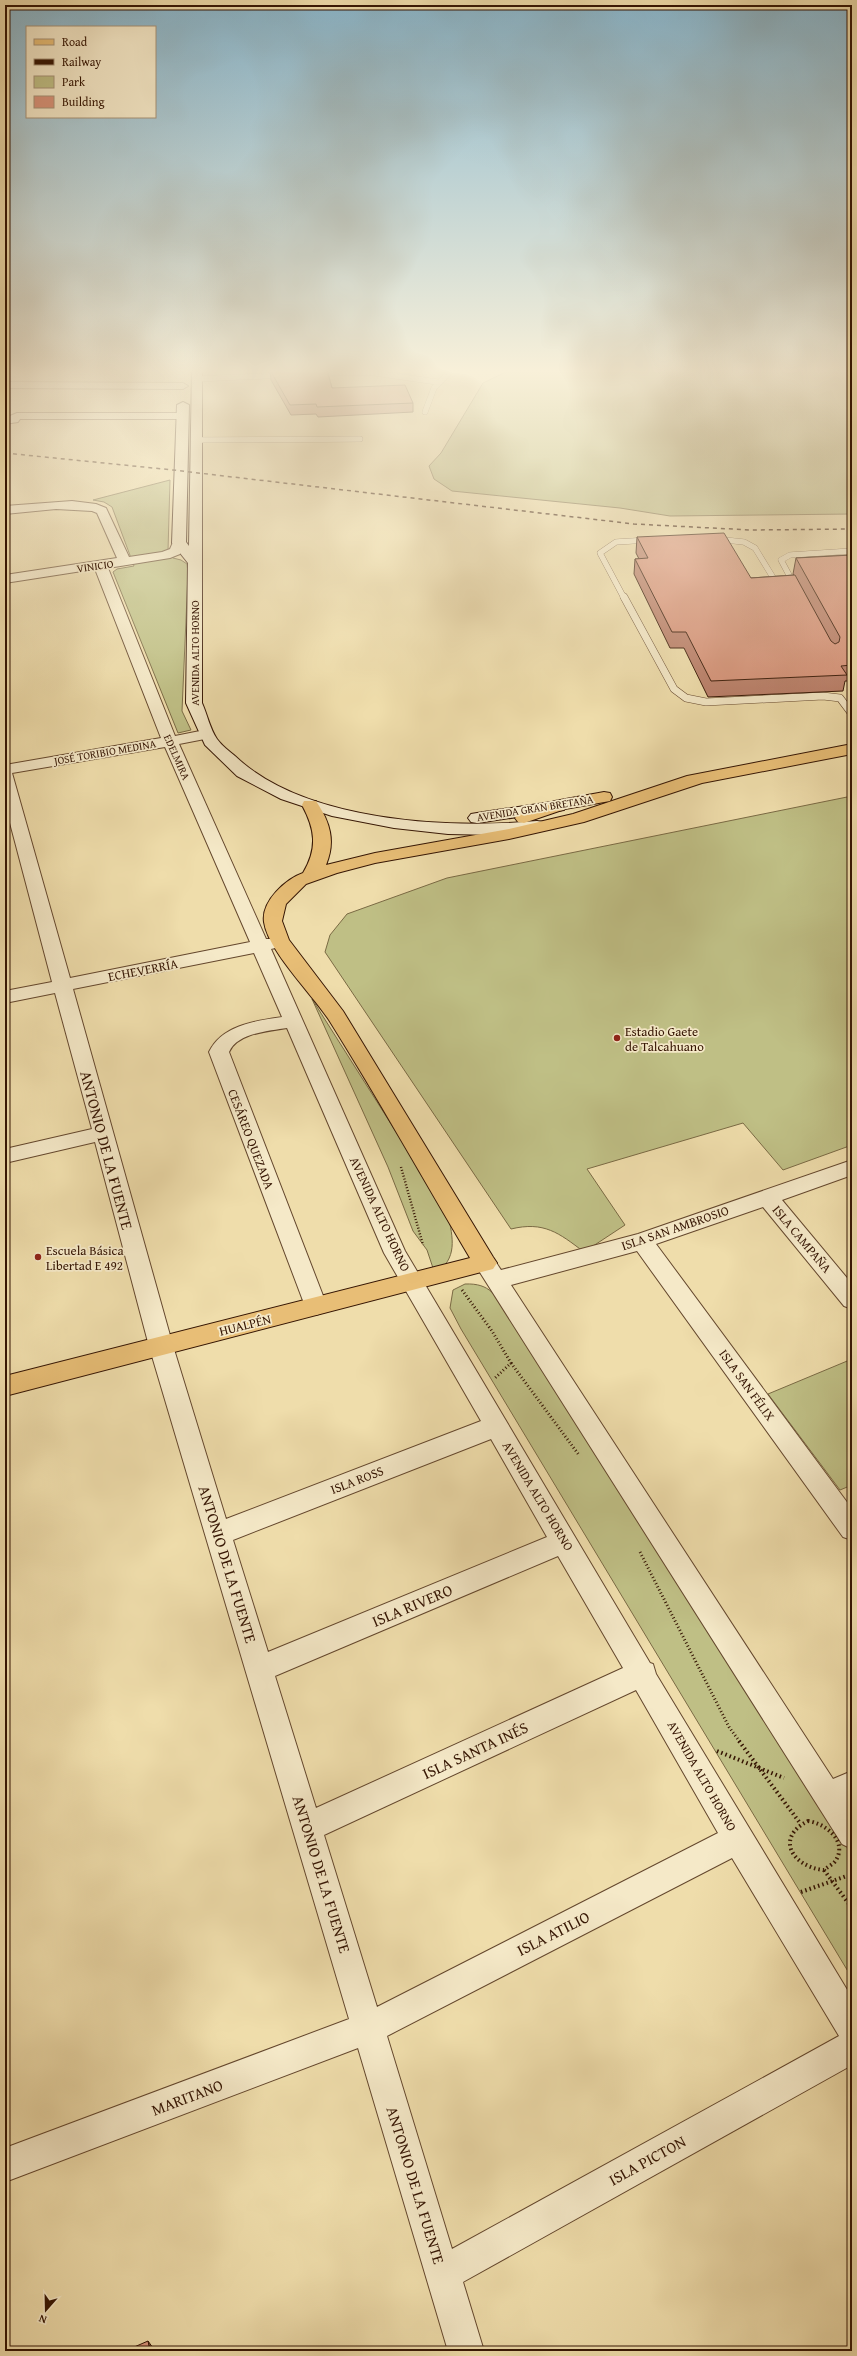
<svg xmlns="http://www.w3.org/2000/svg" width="857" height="2356" font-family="'Gentium Book Plus',serif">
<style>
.green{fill:#bfbf85;stroke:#7a6a44}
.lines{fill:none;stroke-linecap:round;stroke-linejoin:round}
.lane-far1-casing{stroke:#64472d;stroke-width:6}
.lane-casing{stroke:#64472d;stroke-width:8}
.street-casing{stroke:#64472d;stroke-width:2}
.secondary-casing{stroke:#351503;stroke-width:2}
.primary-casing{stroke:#351503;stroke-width:2}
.path-far2{stroke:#351503;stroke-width:2.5;stroke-dasharray:1 2;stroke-linecap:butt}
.path-far1{stroke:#351503;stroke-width:3;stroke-dasharray:1 2.5;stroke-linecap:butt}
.path{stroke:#351503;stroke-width:4;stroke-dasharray:1.5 3;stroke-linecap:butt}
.lane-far1{stroke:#f5e9c8;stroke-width:5.5}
.lane{stroke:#f5e9c8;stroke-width:7}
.street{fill:#f5e9c8;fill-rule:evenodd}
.secondary{fill:#f5e9c8;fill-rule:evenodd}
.primary{fill:#e8be76;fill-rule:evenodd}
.rail{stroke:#351503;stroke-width:1.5;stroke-dasharray:4 4;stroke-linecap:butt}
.wall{fill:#bb7f6a;stroke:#351503}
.shaded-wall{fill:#986856;stroke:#351503}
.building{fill:#d9947b;stroke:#351503}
.poi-dot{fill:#8f2418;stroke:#f5e9c8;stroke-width:1.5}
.labels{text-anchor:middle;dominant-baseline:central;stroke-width:3.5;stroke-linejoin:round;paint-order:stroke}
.far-street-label{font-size:11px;fill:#351503;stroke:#f5e9c8}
.street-label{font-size:13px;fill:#351503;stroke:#f5e9c8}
.poi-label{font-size:13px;fill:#351503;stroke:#f5e9c8;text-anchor:start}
.near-street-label{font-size:16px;fill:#351503;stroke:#f5e9c8}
</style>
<rect width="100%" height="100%" fill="#efddab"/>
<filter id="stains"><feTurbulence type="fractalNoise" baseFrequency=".005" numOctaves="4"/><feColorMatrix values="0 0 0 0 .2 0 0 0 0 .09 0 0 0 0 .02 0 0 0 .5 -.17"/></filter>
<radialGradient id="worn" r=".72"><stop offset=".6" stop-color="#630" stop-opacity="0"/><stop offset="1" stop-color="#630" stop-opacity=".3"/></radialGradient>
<!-- green -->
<g class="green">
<path d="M 510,370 L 852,370 L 852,514 L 670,516 L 620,508 L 452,491 L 434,479 L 429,466 L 441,453 L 483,383 Z"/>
<path d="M 170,480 L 168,551 L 173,558 L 181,560 L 187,564 L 188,573 L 182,711 L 191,730 L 178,733 L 113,572 L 117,569 L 134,566 L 112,507 L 104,502 L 93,500 Z"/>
<path d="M 852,796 L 852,1145 L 783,1170 L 743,1123 L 587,1169 L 625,1225 L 584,1252 C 559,1233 544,1221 511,1229 L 325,952 L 330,935 L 347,914 L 447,878 Z"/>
<path d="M 312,999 L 448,1214 C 453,1239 458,1258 435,1274 L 427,1250 L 413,1231 L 388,1167 Z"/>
<path d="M 465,1284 C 491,1283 495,1296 509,1314 L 852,1852 L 852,1978 L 461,1329 L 450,1308 L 453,1290 Z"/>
<path d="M 852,1359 L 852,1485 L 840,1490 L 768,1394 Z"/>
</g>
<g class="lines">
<!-- lane-far1 casing -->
<g class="lane-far1-casing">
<g id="lane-far1">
<path d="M 314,373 L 368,372 L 437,382"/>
<path d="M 197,379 L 284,375"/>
<path d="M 425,412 L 434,388 L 452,370"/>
<path d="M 197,440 L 360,439"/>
<path d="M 715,539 L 744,542 L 755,548 L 777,584"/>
<path d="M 796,588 L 781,560 L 790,555 L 852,551"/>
<path d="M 624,598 L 600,553 L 616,542 L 649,540"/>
</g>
</g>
<!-- lane casing -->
<g class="lane-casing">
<path id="lane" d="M 624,597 L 674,689 L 686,698 L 706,702 L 823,696 L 840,698 L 852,714"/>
</g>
<!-- street casing -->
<g class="street-casing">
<g id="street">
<path d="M 5,382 L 183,383 L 188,386 L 183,389 L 5,388 Z"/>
<path d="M 17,413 L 182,413 L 188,416 L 182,419 L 20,419 L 18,422 L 5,424 L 5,418 Z"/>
<path d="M 72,501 L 96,504 L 106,508 L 129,557 L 162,552 L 170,549 L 174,540 L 179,539 L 185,543 L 180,554 L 170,558 L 108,568 L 175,736 L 205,730 L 213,735 L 210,738 L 179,744 L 266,939 L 280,939 L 283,943 L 280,947 L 271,949 L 405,1251 L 650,1663 L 653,1664 L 656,1674 L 852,1998 L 852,2065 L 463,2282 L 484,2351 L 448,2351 L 358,2048 L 5,2182 L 5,2148 L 349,2019 L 149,1346 L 95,1142 L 5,1163 L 5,1149 L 92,1129 L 55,993 L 5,1003 L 5,991 L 52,982 L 5,804 L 5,765 L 161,738 L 95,569 L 5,583 L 5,575 L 117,558 L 97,513 L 92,511 L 56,509 L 5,514 L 5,506 ZM 165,747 L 250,942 L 70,978 L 12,773 ZM 254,953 L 282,1017 C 255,1021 222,1025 209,1052 L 305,1306 L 308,1312 L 316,1315 L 324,1312 L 327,1306 L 229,1052 C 237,1033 269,1031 287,1028 L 384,1253 L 481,1421 L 226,1519 L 173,1346 L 73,989 ZM 491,1439 L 547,1537 L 268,1652 L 233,1540 ZM 558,1556 L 623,1668 L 316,1808 L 275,1676 ZM 636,1690 L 718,1833 L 377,2007 L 324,1835 ZM 732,1858 L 839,2036 L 452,2249 L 387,2036 Z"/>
<path d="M 852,1160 L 852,1175 L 782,1200 L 852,1284 L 852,1309 L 844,1306 L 763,1207 L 656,1244 L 852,1509 L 852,1540 L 843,1537 L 637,1251 L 511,1285 L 833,1779 L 852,1771 L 852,1801 L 849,1802 L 852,1808 L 852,1849 L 842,1844 L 474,1263 L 477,1257 C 491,1253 494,1259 501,1270 L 638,1234 Z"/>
</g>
</g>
<!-- secondary casing -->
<g class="secondary-casing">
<g id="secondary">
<path d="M 192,370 L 202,370 L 202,703 C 207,714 210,729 217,739 C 222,746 229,751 235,756 C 304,822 447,829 537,821 L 543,822 L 546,826 L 543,830 L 497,835 L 448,834 L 394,828 L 332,816 L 281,799 L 237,776 L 205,745 L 186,703 L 188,563 L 172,543 L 177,405 L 183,402 L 189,405 L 186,542 L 189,546 Z"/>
<path d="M 558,801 L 564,802 L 566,806 L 564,810 L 477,823 L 471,822 L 468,818 L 471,814 L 477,813 Z"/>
</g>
</g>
<!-- primary casing -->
<g class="primary-casing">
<g id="primary">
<path d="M 852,744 L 852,754 L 702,783 L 584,822 L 509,839 L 375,863 L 337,873 L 306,884 L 286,904 L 282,921 L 289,940 L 343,1011 L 493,1257 L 497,1263 L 493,1269 L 5,1396 L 5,1376 L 470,1258 C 423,1179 378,1098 329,1020 C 312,994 268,951 264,922 C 261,901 286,879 303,873 C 318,848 315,829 302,805 L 304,801 L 316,801 C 330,822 336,841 326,865 L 375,853 L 509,829 L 573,814 L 687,776 Z"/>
<path d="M 604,792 L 610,793 L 612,797 L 610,801 L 565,809 L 524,823 L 518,822 L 515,818 L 518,814 L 555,801 Z"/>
</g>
</g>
<!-- path-far2 -->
<path class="path-far2" d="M 401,1167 L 423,1245"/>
<!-- path-far1 -->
<g class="path-far1">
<path d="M 462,1290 L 492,1331 L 511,1363 L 495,1378"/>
<path d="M 511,1363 L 579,1455"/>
<path d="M 640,1552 L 729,1727 L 740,1742"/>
</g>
<!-- path -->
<g class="path">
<path d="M 739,1741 L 800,1823"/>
<path d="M 717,1751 L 784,1778"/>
<path d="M 808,1821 C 824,1823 848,1840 836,1860 C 834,1864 827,1867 824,1870 C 793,1867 774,1838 808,1821 Z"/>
<path d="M 824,1870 L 852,1908"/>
<path d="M 801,1892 L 852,1874"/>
</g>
<!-- lane-far1 -->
<use href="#lane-far1" class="lane-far1"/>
<!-- lane -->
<use href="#lane" class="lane"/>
<!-- street -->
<use href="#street" class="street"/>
<!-- secondary -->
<use href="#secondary" class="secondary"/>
<!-- primary -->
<use href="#primary" class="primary"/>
<!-- rail -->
<path class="rail" d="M 5,453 L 173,470 L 634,524 L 751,530 L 852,529"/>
</g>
<!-- wall -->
<g class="wall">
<path d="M 265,370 L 327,370 L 332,388 L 413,403 L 413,412 L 318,417 L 316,414 L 291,415 L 271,380 L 270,371 L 266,371 Z"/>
<path d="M 637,537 L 751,578 L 794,575 L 793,574 L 796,558 L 852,555 L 852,681 L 845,681 L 843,691 L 708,697 L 684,648 L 670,648 L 634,574 L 635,559 L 639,559 L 636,553 Z"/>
</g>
<!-- shaded-wall -->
<path class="shaded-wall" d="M 148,2341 L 153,2348 L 154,2351 L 150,2351 Z"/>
<!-- building -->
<g class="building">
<path d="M 270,370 L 327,370 L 332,388 L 405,385 L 413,403 L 317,407 L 316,404 L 290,405 Z"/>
<path d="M 724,533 L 751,578 L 795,575 L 831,641 L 835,644 L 839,642 L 840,637 L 796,558 L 852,555 L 852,665 L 841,666 L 847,675 L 711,681 L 686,632 L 672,632 L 635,559 L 648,558 L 637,537 Z"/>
<path d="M 148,2341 L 150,2351 L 125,2351 Z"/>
</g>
<!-- sky -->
<linearGradient id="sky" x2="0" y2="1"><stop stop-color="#89b7ce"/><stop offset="0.53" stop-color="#f8f0d9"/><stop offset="1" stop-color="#f8f0d9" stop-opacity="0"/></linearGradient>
<rect width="857" height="700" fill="url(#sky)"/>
<!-- markers -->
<g class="poi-dot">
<circle cx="617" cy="1038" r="4"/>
<circle cx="38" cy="1257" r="4"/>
</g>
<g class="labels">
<!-- far-street labels -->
<g class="far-street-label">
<text transform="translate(95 566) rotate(-8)">VINICIO</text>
<text transform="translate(195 653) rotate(-90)">AVENIDA ALTO HORNO</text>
<text transform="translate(105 752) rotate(-10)">JOSÉ TORIBIO MEDINA</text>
<text transform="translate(177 757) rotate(66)">EDELMIRA</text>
<text transform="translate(535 808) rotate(-9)">AVENIDA GRAN BRETAÑA</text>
</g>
<!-- street labels -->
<g class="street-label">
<text transform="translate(143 970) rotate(-11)">ECHEVERRÍA</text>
<text transform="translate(251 1139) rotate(69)">CESÁREO QUEZADA</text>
<text transform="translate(380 1214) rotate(65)">AVENIDA ALTO HORNO</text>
<text transform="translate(675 1228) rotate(-19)">ISLA SAN AMBROSIO</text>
<text transform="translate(802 1239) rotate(50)">ISLA CAMPAÑA</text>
<text transform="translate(245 1325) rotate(-14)">HUALPÉN</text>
<text transform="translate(747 1385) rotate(54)">ISLA SAN FÉLIX</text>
<text transform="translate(357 1480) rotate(-21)">ISLA ROSS</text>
<text transform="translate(538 1496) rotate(59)">AVENIDA ALTO HORNO</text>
<text transform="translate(702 1776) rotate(60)">AVENIDA ALTO HORNO</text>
</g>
<!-- poi labels -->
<g class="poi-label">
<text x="625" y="1031">Estadio Gaete<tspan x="625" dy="15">de Talcahuano</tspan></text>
<text x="46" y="1250">Escuela Básica<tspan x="46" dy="15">Libertad E 492</tspan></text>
</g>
<!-- near-street labels -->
<g class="near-street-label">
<text transform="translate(107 1150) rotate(75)">ANTONIO DE LA FUENTE</text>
<text transform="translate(228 1564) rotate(73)">ANTONIO DE LA FUENTE</text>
<text transform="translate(412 1605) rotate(-23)">ISLA RIVERO</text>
<text transform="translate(475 1750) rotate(-25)">ISLA SANTA INÉS</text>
<text transform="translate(322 1874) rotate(73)">ANTONIO DE LA FUENTE</text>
<text transform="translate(553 1933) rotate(-27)">ISLA ATILIO</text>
<text transform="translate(187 2097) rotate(-21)">MARITANO</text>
<text transform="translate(647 2160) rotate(-29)">ISLA PICTON</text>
<text transform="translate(416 2185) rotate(73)">ANTONIO DE LA FUENTE</text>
</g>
</g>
<!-- margin -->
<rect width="857" height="2356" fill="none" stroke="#efddab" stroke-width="20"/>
<rect x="6" y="6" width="845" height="2344" fill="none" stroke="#351503" stroke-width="2"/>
<rect x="10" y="10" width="837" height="2336" fill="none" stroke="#351503"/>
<!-- legend -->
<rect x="26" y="26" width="130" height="92" fill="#f5e9c8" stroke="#a89479"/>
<rect x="34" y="39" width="20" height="6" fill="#e8be76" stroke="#a89479"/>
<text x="62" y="46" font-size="12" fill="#351503">Road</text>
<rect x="34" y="59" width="20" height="6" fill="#351503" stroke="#a89479"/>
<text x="62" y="66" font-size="12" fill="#351503">Railway</text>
<rect x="34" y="76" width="20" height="12" fill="#bfbf85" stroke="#a89479"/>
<text x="62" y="86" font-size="12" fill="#351503">Park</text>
<rect x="34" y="96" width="20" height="12" fill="#d9947b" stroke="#a89479"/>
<text x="62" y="106" font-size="12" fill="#351503">Building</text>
<!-- north arrow -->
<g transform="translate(46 2310) rotate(200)" stroke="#f5e9c8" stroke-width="3" paint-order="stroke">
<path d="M0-3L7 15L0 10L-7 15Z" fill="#351503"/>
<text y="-6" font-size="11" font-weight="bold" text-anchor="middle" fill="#351503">N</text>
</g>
<rect width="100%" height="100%" filter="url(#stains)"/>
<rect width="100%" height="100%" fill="url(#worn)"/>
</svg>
